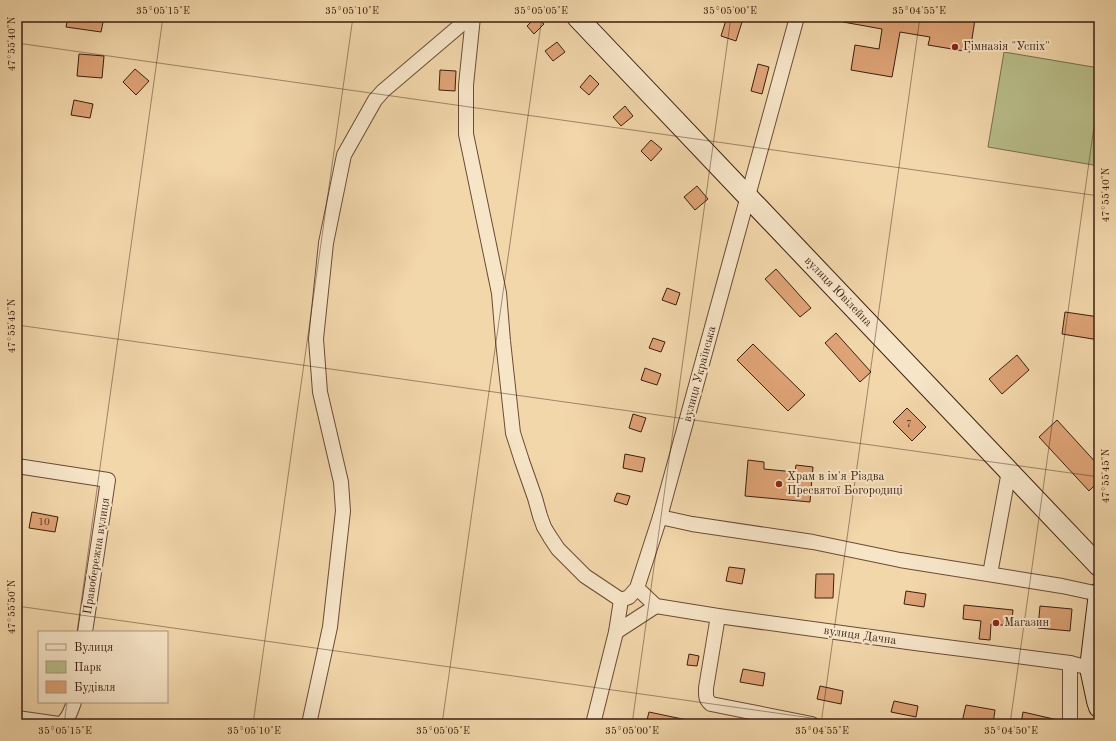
<svg xmlns="http://www.w3.org/2000/svg" width="1116" height="741" font-family="'Old Standard TT',serif">
<style>
.green{fill:#b9be8a;stroke:#7b6e4c}
.building{fill:#dea376;stroke:#3d1e0f}
.lines{fill:none;stroke-linecap:round;stroke-linejoin:round}
.street-casing{stroke:#6a4c36;stroke-width:16}
.secondary-casing{stroke:#3d1e0f;stroke-width:22}
.street{stroke:#f7e5c8;stroke-width:14}
.secondary{stroke:#f7e5c8;stroke-width:20}
.ticks{fill:none;stroke:#3d1e0f;stroke-width:1;stroke-opacity:0.45}
.poi-dot{fill:#8f2418;stroke:#f7e5c8;stroke-width:1.5}
.labels{text-anchor:middle;dominant-baseline:central;stroke-width:4;stroke-linejoin:round;paint-order:stroke}
.number-label{font-size:10px;fill:#653f29}
.poi-label{font-size:12px;fill:#3d1e0f;stroke:#f7e5c8;text-anchor:start}
.street-label{font-size:12px;fill:#3d1e0f;stroke:#f7e5c8}
.neatline{fill:none;stroke:#3d1e0f;stroke-width:1.5}
.ticks-label{font-size:10px;text-anchor:middle;fill:#3d1e0f}
</style>
<rect width="100%" height="100%" fill="#f2d7ab"/>
<filter id="stains"><feTurbulence type="fractalNoise" baseFrequency=".005" numOctaves="4"/><feColorMatrix values="0 0 0 0 .2 0 0 0 0 .09 0 0 0 0 .02 0 0 0 .5 -.17"/></filter>
<radialGradient id="worn" r=".72"><stop offset=".6" stop-color="#630" stop-opacity="0"/><stop offset="1" stop-color="#630" stop-opacity=".3"/></radialGradient>
<!-- green -->
<path class="green" d="M 1004,52 L 1099,68 L 1099,166 L 988,147 Z"/>
<!-- building -->
<g class="building">
<path d="M 68,17 L 104,17 L 101,32 L 66,27 Z"/>
<path d="M 536,17 L 544,24 L 534,34 L 527,26 Z"/>
<path d="M 727,17 L 737,17 L 743,19 L 736,41 L 721,36 Z"/>
<path d="M 844,17 L 963,17 L 975,19 L 970,52 L 928,45 L 930,37 L 900,32 L 892,77 L 851,70 L 855,45 L 879,49 L 882,29 L 843,22 Z"/>
<path d="M 557,42 L 565,52 L 553,61 L 545,51 Z"/>
<path d="M 79,54 L 104,56 L 102,78 L 77,76 Z"/>
<path d="M 758,64 L 769,67 L 762,94 L 751,91 Z"/>
<path d="M 135,69 L 149,81 L 136,95 L 123,82 Z"/>
<path d="M 440,70 L 456,71 L 455,91 L 439,90 Z"/>
<path d="M 590,75 L 599,84 L 589,95 L 580,87 Z"/>
<path d="M 74,100 L 93,104 L 90,118 L 71,115 Z"/>
<path d="M 625,106 L 633,116 L 621,126 L 613,117 Z"/>
<path d="M 651,140 L 662,149 L 651,161 L 641,151 Z"/>
<path d="M 697,186 L 708,199 L 695,210 L 684,197 Z"/>
<path d="M 776,269 L 811,308 L 800,317 L 765,279 Z"/>
<path d="M 667,288 L 680,293 L 676,305 L 662,300 Z"/>
<path d="M 1065,312 L 1099,317 L 1099,340 L 1062,334 Z"/>
<path d="M 836,333 L 871,372 L 860,382 L 825,343 Z"/>
<path d="M 653,338 L 665,342 L 661,352 L 649,348 Z"/>
<path d="M 753,344 L 805,395 L 788,411 L 737,360 Z"/>
<path d="M 1017,355 L 1029,370 L 1002,394 L 989,379 Z"/>
<path d="M 645,368 L 661,374 L 657,385 L 641,380 Z"/>
<path d="M 907,408 L 926,427 L 912,441 L 893,422 Z"/>
<path d="M 633,414 L 646,418 L 641,432 L 629,428 Z"/>
<path d="M 1057,420 L 1099,466 L 1099,481 L 1089,491 L 1039,437 Z"/>
<path d="M 625,454 L 645,458 L 642,472 L 623,468 Z"/>
<path d="M 748,460 L 764,462 L 764,469 L 795,472 L 796,465 L 813,467 L 810,502 L 745,496 Z"/>
<path d="M 617,493 L 630,496 L 627,505 L 614,501 Z"/>
<path d="M 32,512 L 58,517 L 55,532 L 29,528 Z"/>
<path d="M 729,567 L 745,569 L 742,584 L 726,581 Z"/>
<path d="M 816,574 L 834,574 L 833,598 L 815,598 Z"/>
<path d="M 906,591 L 926,594 L 924,607 L 904,604 Z"/>
<path d="M 964,605 L 1013,610 L 1011,626 L 991,624 L 990,640 L 979,639 L 981,621 L 963,619 Z"/>
<path d="M 1040,606 L 1072,609 L 1070,631 L 1038,628 Z"/>
<path d="M 689,654 L 699,656 L 697,666 L 687,665 Z"/>
<path d="M 743,669 L 765,673 L 763,686 L 740,682 Z"/>
<path d="M 820,686 L 843,691 L 841,704 L 817,699 Z"/>
<path d="M 894,701 L 918,706 L 916,717 L 891,712 Z"/>
<path d="M 966,705 L 995,710 L 993,724 L 974,724 L 962,722 Z"/>
<path d="M 649,712 L 687,720 L 686,724 L 646,724 Z"/>
<path d="M 1023,712 L 1058,720 L 1058,724 L 1021,724 Z"/>
</g>
<g class="lines">
<!-- street casing -->
<g class="street-casing">
<g id="street">
<path d="M 473,17 L 466,85 L 466,134 L 499,293 L 503,341 L 513,433 L 522,461 L 535,498 L 540,516 L 544,527 L 550,537 L 558,549 L 585,576 L 621,600"/>
<path d="M 17,466 L 108,480 L 85,632"/>
<path d="M 660,517 L 692,524 L 813,542 L 900,560 L 1062,586 L 1099,594"/>
<path d="M 990,574 L 1009,471"/>
<path d="M 637,588 L 656,606 L 718,616 L 915,643 L 1070,663 L 1090,668"/>
<path d="M 718,616 L 706,688 C 706,695 705,699 711,704 L 812,724"/>
<path d="M 616,632 L 656,606"/>
<path d="M 17,718 L 59,724"/>
<path d="M 61,724 C 69,719 71,710 74,702"/>
<path d="M 309,724 L 330,627 L 343,511 L 341,482 L 320,392 L 316,339 L 326,243 L 344,155 L 375,100 L 383,91 L 470,17"/>
<path d="M 593,724 L 616,632 L 621,600 L 629,597 L 637,588 L 660,517 L 797,17"/>
<path d="M 1070,724 L 1070,663"/>
</g>
</g>
<!-- secondary casing -->
<g class="secondary-casing">
<g id="secondary">
<path d="M 577,17 L 1099,566"/>
<path d="M 1099,593 L 1090,668 L 1097,701 L 1099,707"/>
</g>
</g>
<!-- street -->
<use href="#street" class="street"/>
<!-- secondary -->
<use href="#secondary" class="secondary"/>
</g>
<!-- ticks -->
<path class="ticks" d="M 17,43 L 1099,196M 17,325 L 1099,477M 17,606 L 854,724M 77,632 L 163,17M 64,724 L 67,702M 253,724 L 353,17M 442,724 L 542,17M 632,724 L 731,17M 821,724 L 920,17M 1010,724 L 1099,91"/>
<!-- markers -->
<g class="poi-dot">
<circle cx="955" cy="47" r="4"/>
<circle cx="779" cy="484" r="4"/>
<circle cx="996" cy="623" r="4"/>
</g>
<g class="labels">
<!-- number labels -->
<g class="number-label">
<text x="909" y="424">7</text>
<text x="44" y="522">10</text>
</g>
<!-- poi labels -->
<g class="poi-label">
<text x="963" y="47">Гімназія "Успіх"</text>
<text x="787" y="477">Храм в ім'я Різдва<tspan x="787" dy="14">Пресвятої Богородиці</tspan></text>
<text x="1004" y="623">Магазин</text>
</g>
<!-- street labels -->
<g class="street-label">
<text transform="translate(838 292) rotate(46)">вулиця Ювілейна</text>
<text transform="translate(700 374) rotate(-75)">вулиця Українська</text>
<text transform="translate(97 556) rotate(-81)">Правобережна вулиця</text>
<text transform="translate(860 636) rotate(8)">вулиця Дачна</text>
</g>
</g>
<!-- margin -->
<rect width="1116" height="741" fill="none" stroke="#f2d7ab" stroke-width="44"/>
<!-- legend -->
<rect x="38" y="631" width="130" height="72" fill="#f7e5c8" stroke="#ad957e"/>
<rect x="46" y="644" width="20" height="6" fill="#f7e5c8" stroke="#ad957e"/>
<text x="74" y="651" font-size="12" fill="#3d1e0f">Вулиця</text>
<rect x="46" y="661" width="20" height="12" fill="#b9be8a" stroke="#ad957e"/>
<text x="74" y="671" font-size="12" fill="#3d1e0f">Парк</text>
<rect x="46" y="681" width="20" height="12" fill="#dea376" stroke="#ad957e"/>
<text x="74" y="691" font-size="12" fill="#3d1e0f">Будівля</text>
<rect x="22" y="22" width="1072" height="697" class="neatline"/>
<g class="ticks-label">
<text x="163" y="14">35°05'15"E</text>
<text x="352" y="14">35°05'10"E</text>
<text x="541" y="14">35°05'05"E</text>
<text x="730" y="14">35°05'00"E</text>
<text x="919" y="14">35°04'55"E</text>
<text transform="translate(11 44) rotate(-90)" y="4">47°55'40"N</text>
<text transform="translate(1105 195) rotate(-90)" y="4">47°55'40"N</text>
<text transform="translate(11 326) rotate(-90)" y="4">47°55'45"N</text>
<text transform="translate(1105 476) rotate(-90)" y="4">47°55'45"N</text>
<text transform="translate(11 607) rotate(-90)" y="4">47°55'50"N</text>
<text x="65" y="734">35°05'15"E</text>
<text x="254" y="734">35°05'10"E</text>
<text x="443" y="734">35°05'05"E</text>
<text x="632" y="734">35°05'00"E</text>
<text x="822" y="734">35°04'55"E</text>
<text x="1011" y="734">35°04'50"E</text>
</g>
<rect width="100%" height="100%" filter="url(#stains)"/>
<rect width="100%" height="100%" fill="url(#worn)"/>
</svg>
